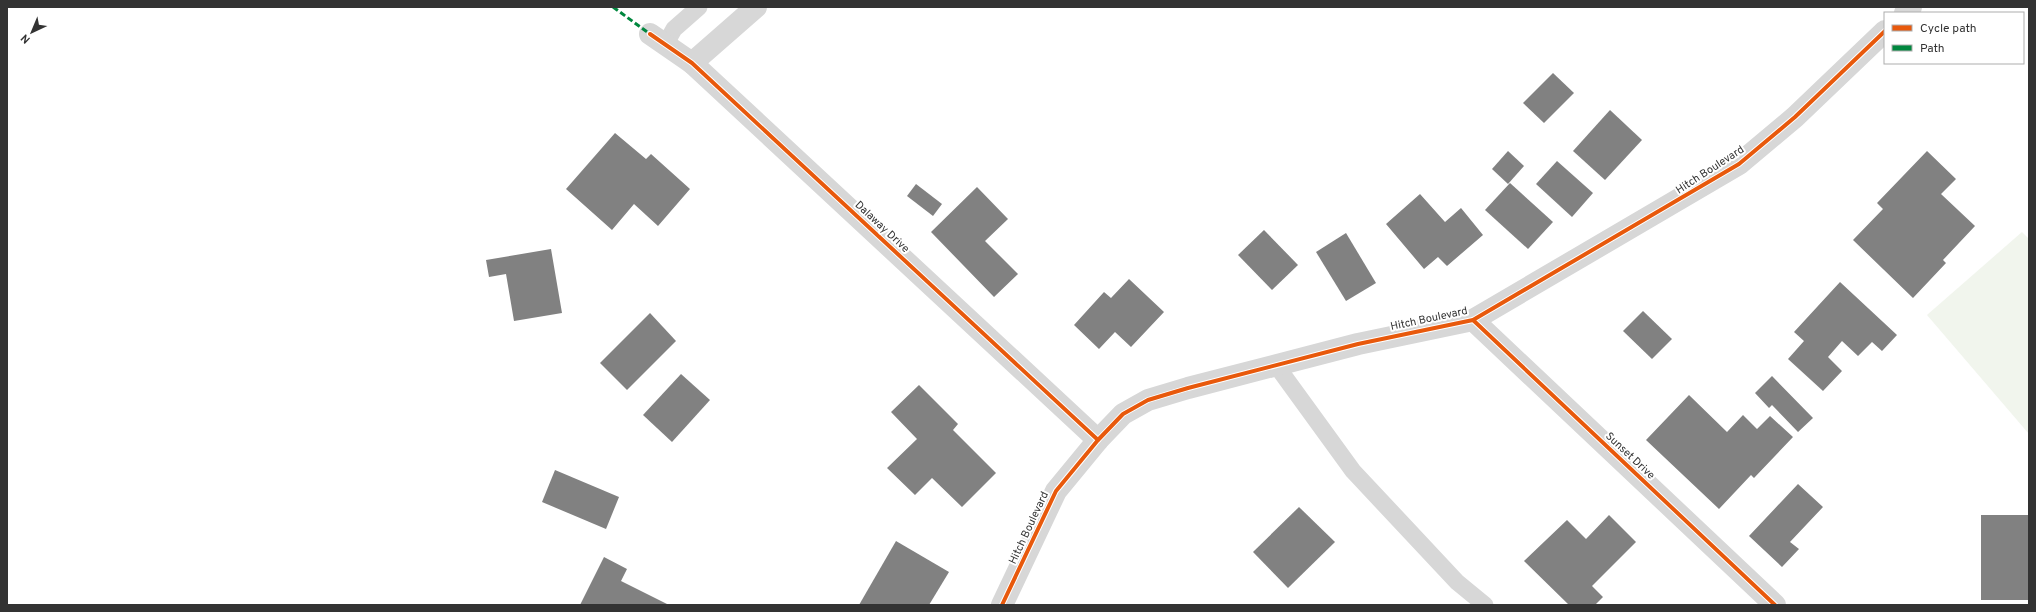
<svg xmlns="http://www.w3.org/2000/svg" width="2036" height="612" font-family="Overpass,sans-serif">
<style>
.green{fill:#f1f5ed}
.building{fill:#818181}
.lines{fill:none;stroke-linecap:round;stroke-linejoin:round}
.lane{stroke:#d7d7d7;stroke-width:17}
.street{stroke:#d7d7d7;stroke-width:22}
.quiet{stroke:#00873e;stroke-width:3;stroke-dasharray:6 3;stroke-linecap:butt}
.cycleway-casing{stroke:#fff;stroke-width:6}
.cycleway{stroke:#e8590c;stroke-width:4}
.labels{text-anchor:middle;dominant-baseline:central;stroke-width:4;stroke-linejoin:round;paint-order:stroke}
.street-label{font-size:11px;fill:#333;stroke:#fff}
</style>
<rect width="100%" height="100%" fill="#fff"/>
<!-- green -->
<path class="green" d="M 2022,232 L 2029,239 L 2029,434 L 1927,315 Z"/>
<!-- building -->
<g class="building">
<path d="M 1553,73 L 1574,93 L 1544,123 L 1523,103 Z"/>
<path d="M 1610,110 L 1642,140 L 1605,180 L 1573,151 Z"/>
<path d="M 615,133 L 646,159 L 651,154 L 690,189 L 658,226 L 634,204 L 612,230 L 566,189 Z"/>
<path d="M 1508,151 L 1524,166 L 1508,184 L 1492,169 Z"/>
<path d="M 1927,151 L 1956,179 L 1941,194 L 1975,226 L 1943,260 L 1946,263 L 1913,298 L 1853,240 L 1883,209 L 1877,203 Z"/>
<path d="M 1557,161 L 1593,193 L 1572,217 L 1536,184 Z"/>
<path d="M 1510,183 L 1553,222 L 1528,249 L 1485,210 Z"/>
<path d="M 916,184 L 942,204 L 933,216 L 907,196 Z"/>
<path d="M 977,187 L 1008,219 L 985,241 L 1018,274 L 994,297 L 931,232 Z"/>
<path d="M 1420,194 L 1445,222 L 1461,208 L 1483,235 L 1447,266 L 1438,257 L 1424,269 L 1386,224 Z"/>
<path d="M 1264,230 L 1298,265 L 1272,290 L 1238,255 Z"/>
<path d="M 1346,233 L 1376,283 L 1346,301 L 1316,252 Z"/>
<path d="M 551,249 L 562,313 L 514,321 L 506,274 L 489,277 L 486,260 Z"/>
<path d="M 1129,279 L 1164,312 L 1131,347 L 1115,332 L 1099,349 L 1074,325 L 1104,292 L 1111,298 Z"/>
<path d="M 1840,282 L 1897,335 L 1882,351 L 1872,342 L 1858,356 L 1842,341 L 1828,357 L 1842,371 L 1823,391 L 1788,359 L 1804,341 L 1794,332 Z"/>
<path d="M 1643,311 L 1672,339 L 1652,359 L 1623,331 Z"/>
<path d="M 650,313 L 676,341 L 627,390 L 600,363 Z"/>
<path d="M 681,374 L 710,400 L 672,442 L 643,415 Z"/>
<path d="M 1772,376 L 1813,418 L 1798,432 L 1772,405 L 1769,408 L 1755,393 Z"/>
<path d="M 919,385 L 958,424 L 953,430 L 996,473 L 962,507 L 932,478 L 915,495 L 887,468 L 917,439 L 891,412 Z"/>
<path d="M 1689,395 L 1727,432 L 1743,415 L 1757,429 L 1770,416 L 1793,437 L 1754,478 L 1751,475 L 1719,509 L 1646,440 Z"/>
<path d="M 555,470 L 619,497 L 606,529 L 542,502 Z"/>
<path d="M 1798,484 L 1823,507 L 1790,542 L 1799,549 L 1782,567 L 1749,536 Z"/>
<path d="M 1299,507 L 1335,542 L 1288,588 L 1253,552 Z"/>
<path d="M 1609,515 L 1636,542 L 1592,586 L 1603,597 L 1595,605 L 1569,605 L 1524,561 L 1567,520 L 1586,539 Z"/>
<rect x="1981" y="515" width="48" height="85"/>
<path d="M 896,541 L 949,572 L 929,605 L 859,605 Z"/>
<path d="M 604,557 L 627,569 L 621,581 L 669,605 L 580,605 Z"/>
</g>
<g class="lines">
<!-- lane -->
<g class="lane">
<path d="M 665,45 L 674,29 L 699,7"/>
<path d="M 1276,365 L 1353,471 L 1457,582 L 1485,605"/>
</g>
<!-- street -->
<g class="street">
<path d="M 1905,13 L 1911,7"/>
<path d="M 650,34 L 692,63 L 1098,440"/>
<path d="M 692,63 L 756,7"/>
<path d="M 1473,320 L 1775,605"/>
<path d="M 1002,605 L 1056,491 L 1098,440 L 1123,414 L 1148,400 L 1188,388 L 1358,344 L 1473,320 L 1739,164 L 1795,117 L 1885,31"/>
</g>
<!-- quiet -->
<path class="quiet" d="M 613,7 L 650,34"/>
<!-- cycleway casing -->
<g class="cycleway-casing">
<g id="cycleway">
<path d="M 650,34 L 692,63 L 1098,440"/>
<path d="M 1473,320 L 1775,605"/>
<path d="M 1002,605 L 1056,491 L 1098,440 L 1123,414 L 1148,400 L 1188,388 L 1358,344 L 1473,320 L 1739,164 L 1795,117 L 1885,31"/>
</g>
</g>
<!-- cycleway -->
<use href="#cycleway" class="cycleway"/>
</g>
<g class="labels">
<!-- street labels -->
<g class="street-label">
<text transform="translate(1710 170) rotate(-33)">Hitch Boulevard</text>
<text transform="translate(882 227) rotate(43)">Dalaway Drive</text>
<text transform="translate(1429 319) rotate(-12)">Hitch Boulevard</text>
<text transform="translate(1630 456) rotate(43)">Sunset Drive</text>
<text transform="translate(1029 528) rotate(-65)">Hitch Boulevard</text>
</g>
</g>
<!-- border -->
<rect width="2036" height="612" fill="none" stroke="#333333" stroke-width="16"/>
<!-- legend -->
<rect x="1884" y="12" width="140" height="52" fill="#ffffff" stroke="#adadad"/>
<rect x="1892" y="25" width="20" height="6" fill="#e8590c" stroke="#adadad"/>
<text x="1920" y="32" font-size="12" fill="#333333">Cycle path</text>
<rect x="1892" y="45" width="20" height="6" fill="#00873e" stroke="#adadad"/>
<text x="1920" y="52" font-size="12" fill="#333333">Path</text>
<!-- north arrow -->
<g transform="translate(32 32) rotate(224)" stroke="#ffffff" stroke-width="3" paint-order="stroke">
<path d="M0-3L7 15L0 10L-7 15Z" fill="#333333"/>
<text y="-6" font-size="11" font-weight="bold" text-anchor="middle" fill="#333333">N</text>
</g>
</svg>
